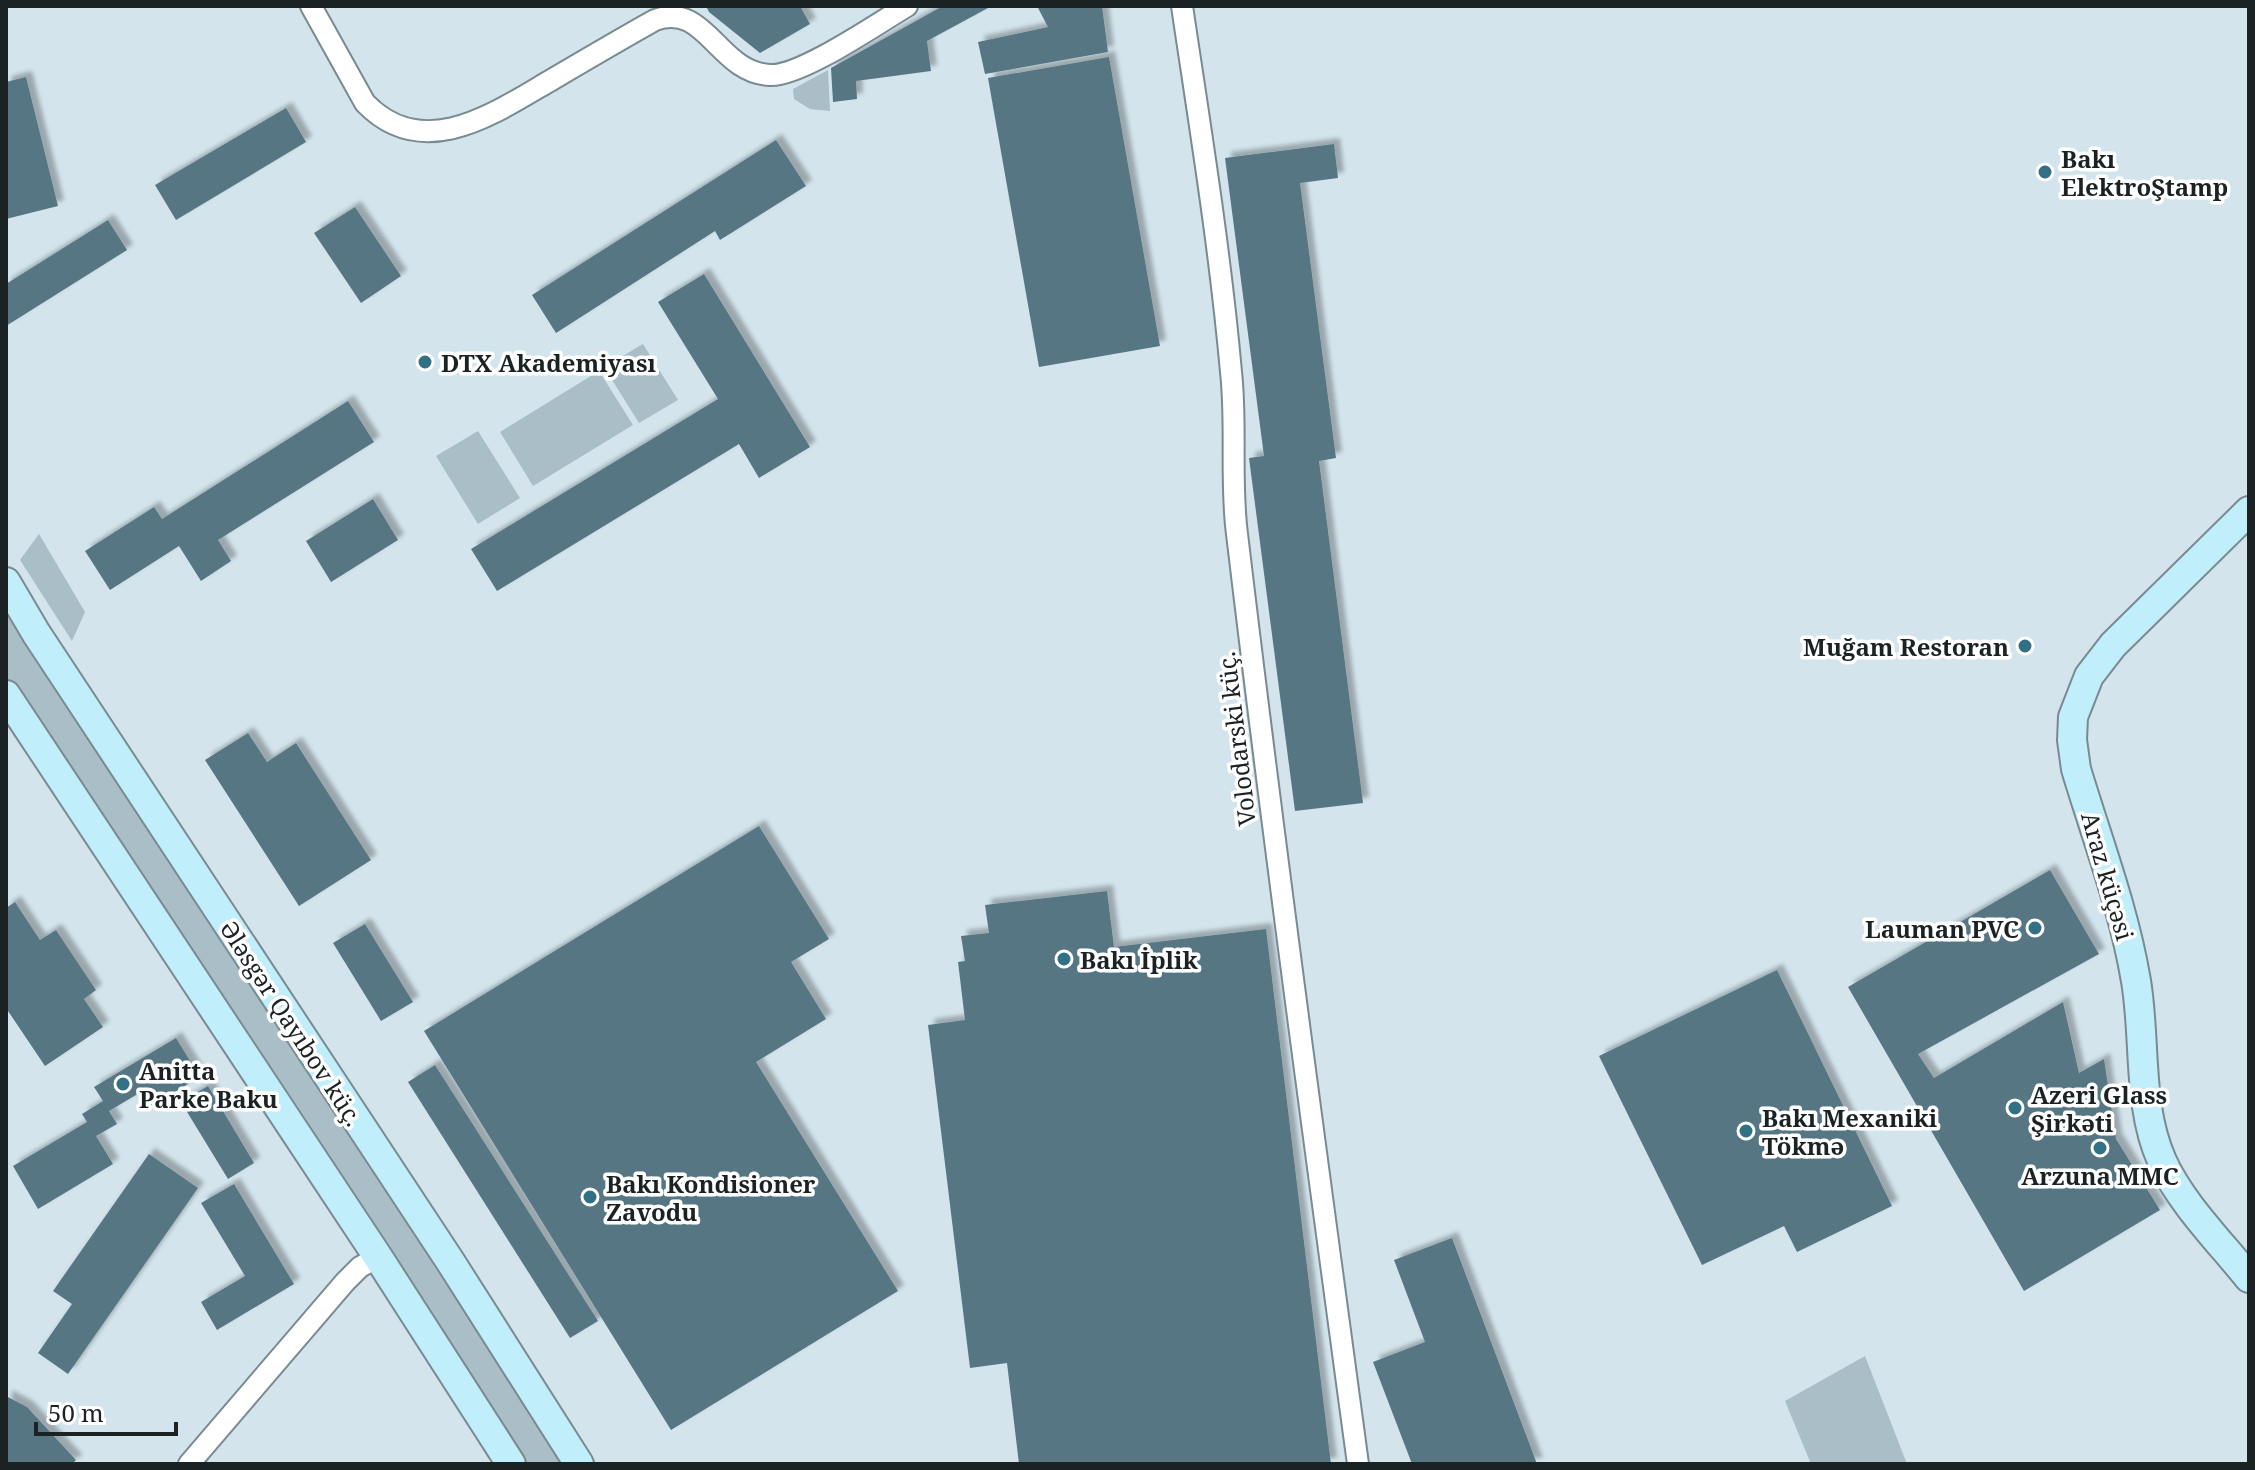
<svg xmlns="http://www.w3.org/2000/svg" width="2255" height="1470" font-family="'Noto Serif',serif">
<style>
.green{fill:#aabec7}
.building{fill:#567684;filter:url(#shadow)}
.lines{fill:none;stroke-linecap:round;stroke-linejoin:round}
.street-casing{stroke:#798a91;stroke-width:24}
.secondary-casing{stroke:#798a91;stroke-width:32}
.street{stroke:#fff;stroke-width:20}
.secondary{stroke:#c1eefb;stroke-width:28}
.poi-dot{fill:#327086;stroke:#fff;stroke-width:3}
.labels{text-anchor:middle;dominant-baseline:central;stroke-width:7;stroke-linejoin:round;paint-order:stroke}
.poi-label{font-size:24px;font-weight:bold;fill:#1b2224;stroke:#fff;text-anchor:start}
.street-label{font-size:24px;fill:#1b2224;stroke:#fff}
</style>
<defs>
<filter id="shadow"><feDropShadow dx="6" dy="-6" stdDeviation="2" flood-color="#0004"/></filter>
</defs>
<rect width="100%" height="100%" fill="#d3e4ec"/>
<!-- green -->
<g class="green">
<path d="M 828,70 L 830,111 L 810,109 L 794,99 L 793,89 Z"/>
<path d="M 643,344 L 678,400 L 639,423 L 604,367 Z"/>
<path d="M 599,371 L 633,425 L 533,486 L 500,432 Z"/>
<path d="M 478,431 L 520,498 L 478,524 L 436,456 Z"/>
<path d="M 39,534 L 85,612 L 72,641 L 20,560 Z"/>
<path d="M 6,607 L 20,631 L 564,1464 L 524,1464 L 6,678 Z"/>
<path d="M 1865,1356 L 1907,1464 L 1811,1464 L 1785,1401 Z"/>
</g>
<!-- building -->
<g class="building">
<path d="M 706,6 L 800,6 L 810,24 L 760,53 L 709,12 Z"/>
<path d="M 943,6 L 987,6 L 988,8 L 927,41 L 931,71 L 856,81 L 857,99 L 833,102 L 831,68 Z"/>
<path d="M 1037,6 L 1102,6 L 1108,52 L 985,74 L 978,42 L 1048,27 Z"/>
<path d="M 1109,57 L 1160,346 L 1039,367 L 988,78 Z"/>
<path d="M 26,77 L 58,206 L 6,219 L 6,82 Z"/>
<path d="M 286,108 L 306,142 L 176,220 L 155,185 Z"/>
<path d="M 776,140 L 806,186 L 720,240 L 715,231 L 556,333 L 532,295 Z"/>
<path d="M 1334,144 L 1338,178 L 1300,183 L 1336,458 L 1319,461 L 1363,803 L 1295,811 L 1249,458 L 1264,456 L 1225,158 Z"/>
<path d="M 355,207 L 401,276 L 361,303 L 314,233 Z"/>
<path d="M 108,220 L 127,250 L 6,326 L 6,284 Z"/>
<path d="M 704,274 L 810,447 L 759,478 L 739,444 L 497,591 L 471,549 L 718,399 L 658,302 Z"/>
<path d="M 348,401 L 374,442 L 218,540 L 231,561 L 201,581 L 179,546 L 110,590 L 85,551 L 154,507 L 162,519 Z"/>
<path d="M 373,499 L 398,540 L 331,582 L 306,541 Z"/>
<path d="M 248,733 L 267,762 L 296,743 L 371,860 L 299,906 L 205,760 Z"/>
<path d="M 759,826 L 829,939 L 791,962 L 826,1019 L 756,1062 L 898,1291 L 671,1430 L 424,1031 Z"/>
<path d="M 2050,870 L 2099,954 L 1918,1054 L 1934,1078 L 2063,1002 L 2079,1073 L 2104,1059 L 2116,1139 L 2160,1210 L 2024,1291 L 1848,987 Z"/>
<path d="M 1107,891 L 1114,947 L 1266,929 L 1331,1464 L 1019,1464 L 1007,1363 L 970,1368 L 928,1025 L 965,1020 L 958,962 L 965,961 L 961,936 L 989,933 L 985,905 Z"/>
<path d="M 15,902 L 40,940 L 56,930 L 96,990 L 84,999 L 103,1027 L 45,1066 L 6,1008 L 6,908 Z"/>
<path d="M 365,924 L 413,1002 L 381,1021 L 333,943 Z"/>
<path d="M 1777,970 L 1892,1206 L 1797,1252 L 1784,1226 L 1702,1265 L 1599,1056 Z"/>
<path d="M 176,1038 L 200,1077 L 149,1107 L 141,1092 L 109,1111 L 117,1124 L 96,1136 L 113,1164 L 38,1209 L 13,1166 L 87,1122 L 82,1114 L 103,1101 L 94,1087 Z"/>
<path d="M 435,1065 L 598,1321 L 570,1338 L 408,1082 Z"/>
<path d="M 208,1086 L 254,1163 L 228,1179 L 181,1102 Z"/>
<path d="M 149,1154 L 198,1188 L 68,1374 L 38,1353 L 72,1304 L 53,1291 Z"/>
<path d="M 234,1184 L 294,1284 L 217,1330 L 201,1302 L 245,1276 L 201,1203 Z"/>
<path d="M 1452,1238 L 1537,1464 L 1412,1464 L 1373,1362 L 1425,1342 L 1394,1260 Z"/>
<path d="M 6,1396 L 27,1407 L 76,1460 L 72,1464 L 6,1464 Z"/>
</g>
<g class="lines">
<!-- street casing -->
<g class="street-casing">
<g id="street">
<path d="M 311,6 L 365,103 C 424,164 496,112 553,79 C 587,59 621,39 655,20 C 706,1 718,73 770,75 C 800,77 878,23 907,6"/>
<path d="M 1182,6 C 1200,127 1220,249 1231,372 C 1237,426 1230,480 1237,534 C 1274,844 1316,1154 1358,1464"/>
<path d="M 189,1464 L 345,1282 L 360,1267 L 378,1257"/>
</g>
</g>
<!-- secondary casing -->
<g class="secondary-casing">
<g id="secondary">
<path d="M 2249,511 L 2113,645 L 2089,676 L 2073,717 L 2072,740 L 2076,769 C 2097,839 2124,909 2136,981 C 2146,1040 2137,1105 2162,1161 C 2180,1202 2221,1243 2249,1278"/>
<path d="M 6,582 L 36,633 L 450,1261 L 579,1464"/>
<path d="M 6,695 L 378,1257 L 511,1464"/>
</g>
</g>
<!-- street -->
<use href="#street" class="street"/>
<!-- secondary -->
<use href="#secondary" class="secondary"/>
</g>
<!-- markers -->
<g class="poi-dot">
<circle cx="2045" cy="172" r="8"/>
<circle cx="425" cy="362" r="8"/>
<circle cx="2025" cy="646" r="8"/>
<circle cx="2035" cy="928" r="8"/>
<circle cx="1064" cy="959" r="8"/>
<circle cx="123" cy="1084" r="8"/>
<circle cx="2015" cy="1108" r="8"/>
<circle cx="1746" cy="1131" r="8"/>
<circle cx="2100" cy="1148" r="8"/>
<circle cx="590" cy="1197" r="8"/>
</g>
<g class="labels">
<!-- poi labels -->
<g class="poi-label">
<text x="2061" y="158">Bakı<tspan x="2061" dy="28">ElektroŞtamp</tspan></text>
<text x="441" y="362">DTX Akademiyası</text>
<text x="2009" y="646" text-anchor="end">Muğam Restoran</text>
<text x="2019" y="928" text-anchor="end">Lauman PVC</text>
<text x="1080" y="959">Bakı İplik</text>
<text x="139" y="1070">Anitta<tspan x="139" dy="28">Parke Baku</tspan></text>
<text x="2031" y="1094">Azeri Glass<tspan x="2031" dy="28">Şirkəti</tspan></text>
<text x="1762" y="1117">Bakı Mexaniki<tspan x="1762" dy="28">Tökmə</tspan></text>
<text x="2100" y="1175" text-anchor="middle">Arzuna MMC</text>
<text x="606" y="1183">Bakı Kondisioner<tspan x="606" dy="28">Zavodu</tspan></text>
</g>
<!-- street labels -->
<g class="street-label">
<text transform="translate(1236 739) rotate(-97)">Volodarski küç.</text>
<text transform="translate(2108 876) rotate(74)">Araz küçəsi</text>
<text transform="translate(292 1023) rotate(57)">Ələsgər Qayıbov küç.</text>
</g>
</g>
<!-- border -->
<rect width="2255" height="1470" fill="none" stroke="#1b2224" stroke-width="16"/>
<!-- scale -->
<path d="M36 1422v12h140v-12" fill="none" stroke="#1b2224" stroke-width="4"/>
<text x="48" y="1422" font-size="24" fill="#1b2224" stroke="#ffffff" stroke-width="6" paint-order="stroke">50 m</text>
</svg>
